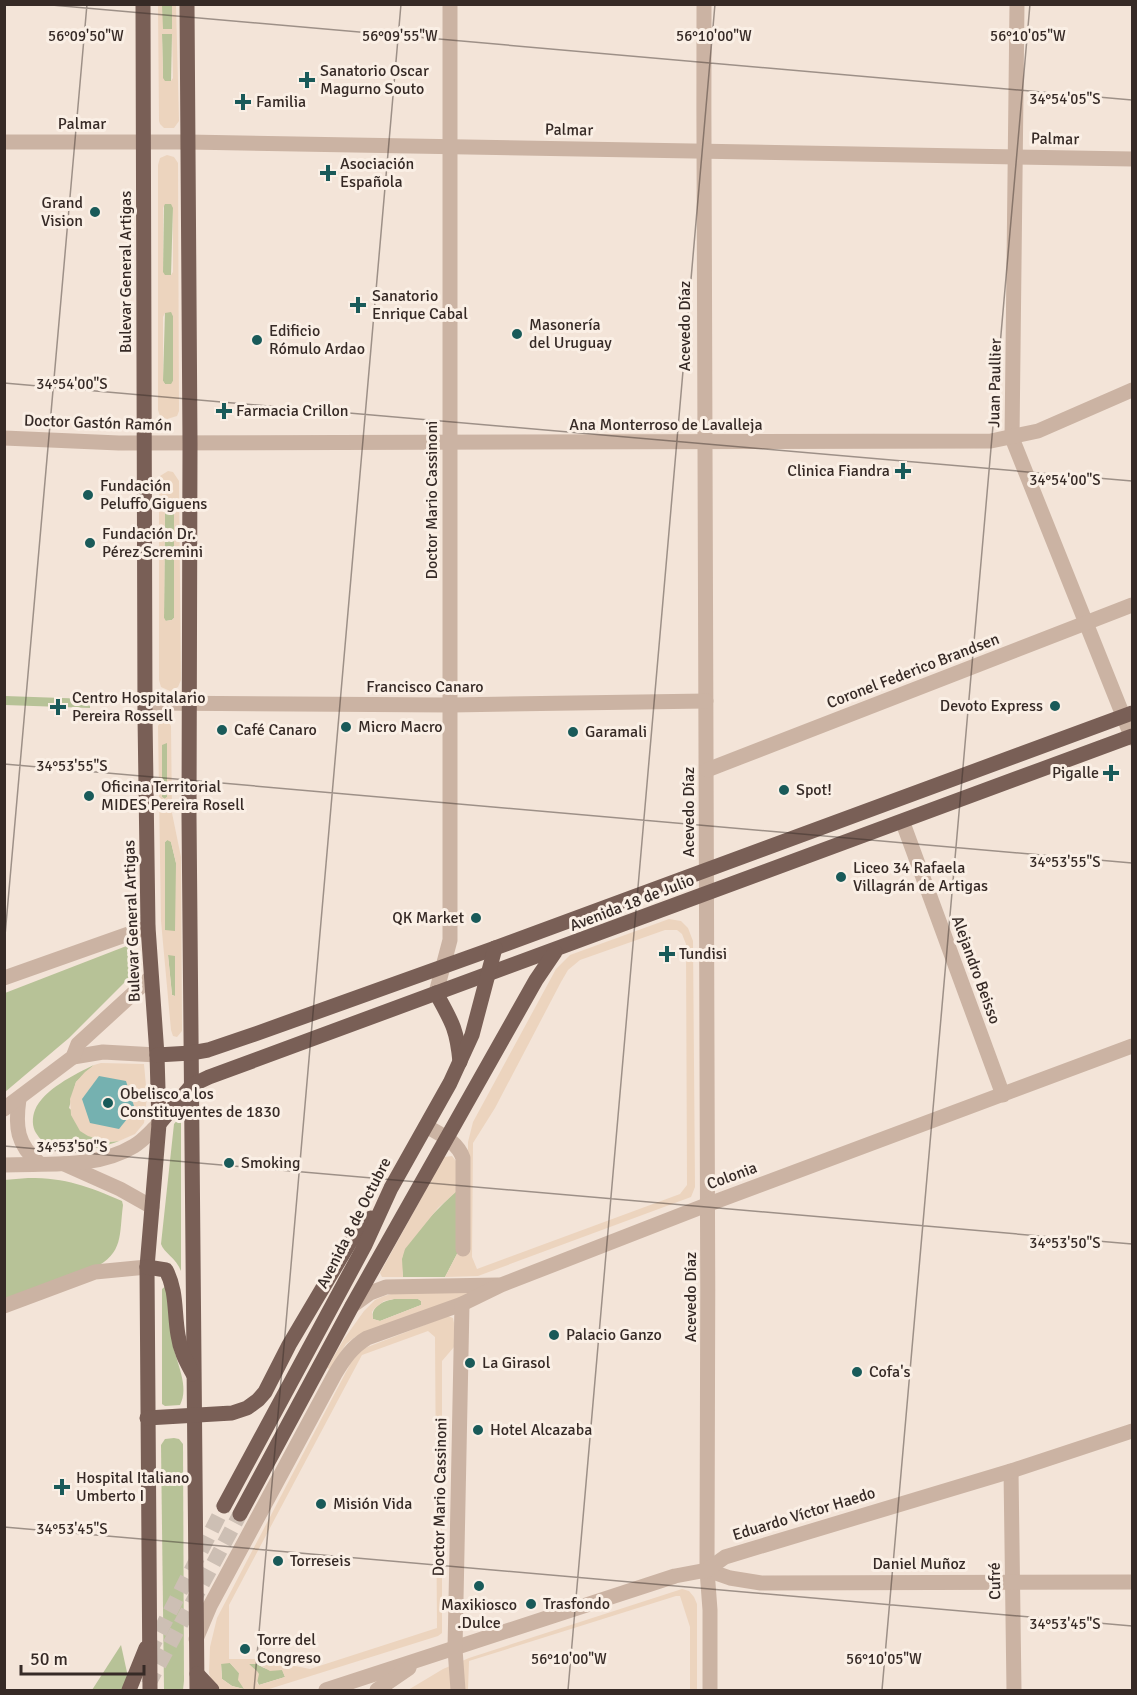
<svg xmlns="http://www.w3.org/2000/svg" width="1137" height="1695" font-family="Signika,sans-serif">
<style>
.green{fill:#b7c297}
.plaza{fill:#ecd4be;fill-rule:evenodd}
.water{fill:#75b1b0}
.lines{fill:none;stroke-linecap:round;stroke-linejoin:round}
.major-tunnel{stroke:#cdbfb4;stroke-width:15;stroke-dasharray:15 8;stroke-linecap:butt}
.minor{stroke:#cbb3a3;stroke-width:15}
.major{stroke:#795f56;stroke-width:15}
.ticks{fill:none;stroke:#362a26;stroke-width:1.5;stroke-opacity:0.45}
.poi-dot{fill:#195a59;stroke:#faefe5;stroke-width:2}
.labels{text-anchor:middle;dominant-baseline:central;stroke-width:6;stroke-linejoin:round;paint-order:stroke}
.poi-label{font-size:16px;fill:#362a26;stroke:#faefe5;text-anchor:start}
.street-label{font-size:16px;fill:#362a26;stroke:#faefe5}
.ticks-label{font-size:15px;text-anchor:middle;fill:#362a26;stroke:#faefe5;stroke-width:6;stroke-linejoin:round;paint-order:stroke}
</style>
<rect width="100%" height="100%" fill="#f3e4d8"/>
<!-- green -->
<g class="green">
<rect x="162" y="5" width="10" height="24"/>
<path d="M 162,34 L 172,34 L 171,81 L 164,81 L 163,79 Z"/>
<path d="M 164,204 L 172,204 L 173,207 L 171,275 L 164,275 L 163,273 Z"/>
<path d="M 165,312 L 172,312 L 173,316 L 173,381 L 172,384 L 165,384 L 163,381 Z"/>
<path d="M 165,506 L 172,506 L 174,510 L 174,618 L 172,620 L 165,621 L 164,618 Z"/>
<path d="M 5,696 L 90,699 L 90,708 L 5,705 Z"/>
<path d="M 167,742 L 167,797 L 165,799 L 162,797 L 162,744 Z"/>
<path d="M 167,840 L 170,840 L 171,842 L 176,863 L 176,931 L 165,931 L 165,842 Z"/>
<path d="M 129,945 L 134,948 C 136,959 135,967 130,977 L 69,1038 L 5,1092 L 5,993 Z"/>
<path d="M 168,955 L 175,955 L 175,996 L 172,995 Z"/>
<path d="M 94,1065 L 76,1082 L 69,1108 L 107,1142 L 119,1141 C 97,1150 51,1159 36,1133 C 32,1127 32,1117 35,1110 C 43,1090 75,1074 94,1065 Z"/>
<path d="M 180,1117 L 181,1117 L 181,1271 C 176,1258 164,1253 161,1244 L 174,1124 Z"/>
<path d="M 28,1178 C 67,1178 87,1186 122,1201 L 123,1205 C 119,1235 124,1253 94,1268 L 5,1299 L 4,1180 Z"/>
<path d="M 457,1190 L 458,1252 L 445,1277 L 403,1277 C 402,1268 400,1257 405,1248 C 415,1231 442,1205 457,1190 Z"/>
<path d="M 166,1286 C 168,1305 170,1325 173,1344 C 176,1362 190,1387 180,1405 L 165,1406 L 162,1404 L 162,1289 Z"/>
<path d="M 394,1299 L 418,1299 L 421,1301 L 421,1305 L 380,1321 L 373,1319 C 370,1307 383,1301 394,1299 Z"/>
<path d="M 174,1438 L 179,1439 L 183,1444 L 184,1681 L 183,1690 L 164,1690 L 161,1445 L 165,1439 Z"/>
<path d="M 121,1645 L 128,1677 L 129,1690 L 92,1690 Z"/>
<path d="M 221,1663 L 230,1663 L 239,1673 L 244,1689 L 232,1686 L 222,1679 Z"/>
<path d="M 249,1664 L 258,1664 C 264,1670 275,1671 282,1669 L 285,1677 L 259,1685 Z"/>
</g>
<!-- plaza -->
<g class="plaza">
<path d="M 158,5 L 162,5 L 163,29 L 172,29 L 172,5 L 176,5 L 179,121 L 174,128 L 164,128 L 160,124 L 159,121 ZM 162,34 L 172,34 L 173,78 L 171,81 L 165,81 L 163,78 Z"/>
<path d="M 167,155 L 174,157 L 178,163 L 179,411 L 177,416 L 167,419 L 160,416 L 158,410 L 158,165 L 160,158 ZM 165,204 L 171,204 L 173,208 L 173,272 L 171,275 L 165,275 L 163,272 L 163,208 ZM 171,312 L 173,316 L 173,381 L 171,384 L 165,384 L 163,381 L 163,317 L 165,313 Z"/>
<path d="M 168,471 L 173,472 L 179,481 L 181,680 L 178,687 L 170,691 L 161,687 L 159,680 L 159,481 L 160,476 ZM 165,506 L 172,506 L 174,511 L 174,618 L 172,620 L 166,621 L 164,618 Z"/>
<path d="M 167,720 L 171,726 L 172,813 L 181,857 L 182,1031 L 177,1037 L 173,1036 L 171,1030 L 161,921 L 158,726 L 161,721 ZM 167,743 L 167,797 L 164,799 L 162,797 L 162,745 ZM 167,840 L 171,842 L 176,863 L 175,931 L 165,930 L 165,842 ZM 168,955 L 175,956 L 175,996 L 172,995 Z"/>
<path d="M 669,919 L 681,921 L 688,928 L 693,941 L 695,1187 L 691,1197 L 478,1276 L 445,1277 L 458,1252 L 457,1191 L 438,1208 L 405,1249 L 402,1259 L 403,1277 L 382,1277 L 380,1273 L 444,1157 L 452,1156 L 457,1162 L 468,1164 L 468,1142 L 473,1122 L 556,969 L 570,955 ZM 665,930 L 677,930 L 682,934 L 686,944 L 687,1185 L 680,1194 L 477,1269 L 472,1257 L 473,1143 L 495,1108 L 561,982 L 568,970 L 580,960 Z"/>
<path d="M 101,1063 L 144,1064 L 147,1097 L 144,1123 L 135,1134 L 119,1141 L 107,1142 L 88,1136 L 80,1131 L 71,1115 L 70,1099 L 76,1082 L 85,1072 L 94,1065 Z"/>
<path d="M 474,1292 L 355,1337 L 346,1344 L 330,1369 L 327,1368 L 344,1339 L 364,1311 L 375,1300 L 384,1296 L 395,1293 ZM 394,1299 L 418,1299 L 421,1301 L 421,1305 L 380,1321 L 373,1319 L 372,1312 L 374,1309 L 384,1301 Z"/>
<path d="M 448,1316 L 453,1318 L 454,1323 L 454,1347 L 442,1361 L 442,1633 L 438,1636 L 266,1690 L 221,1690 L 211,1680 L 209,1673 L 210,1647 L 217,1618 L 357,1351 ZM 428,1331 L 435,1337 L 437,1628 L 310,1669 L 261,1659 L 229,1659 L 229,1605 L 362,1355 ZM 230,1663 L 239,1673 L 238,1680 L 244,1689 L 232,1686 L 222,1679 L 221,1664 ZM 249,1664 L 258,1664 L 270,1671 L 282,1670 L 285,1677 L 259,1685 L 257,1683 L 259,1674 L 257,1671 Z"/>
<path d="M 682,1589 L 689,1591 L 694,1597 L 697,1604 L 697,1690 L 690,1690 L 690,1627 L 680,1596 L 676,1596 L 469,1661 L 468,1690 L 408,1690 L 443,1669 L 469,1658 Z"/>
</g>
<!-- water -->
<path class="water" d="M 99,1076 L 126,1081 L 135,1109 L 119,1129 L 90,1123 L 82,1099 Z"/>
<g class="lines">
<!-- major-tunnel -->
<g class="major-tunnel">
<path d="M 149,1653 L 224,1506"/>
<path d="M 148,1685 L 240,1514"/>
</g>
<!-- minor -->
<g class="minor">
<path d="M 704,4 C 703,526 710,1048 707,1570 L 710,1610 L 710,1690"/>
<path d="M 1017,4 L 1012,438 L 1132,738"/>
<path d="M 4,142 L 188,142 L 1132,159"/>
<path d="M 4,438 L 119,443 L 991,441 L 1038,431 L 1132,390"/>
<path d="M 145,703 L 451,705 L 706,701"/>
<path d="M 707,770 L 1132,605"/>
<path d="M 903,823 L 1003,1095"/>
<path d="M 4,978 L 148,927"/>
<path d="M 436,993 L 450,940 L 450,4"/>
<path d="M 73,1057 L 103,1052 L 157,1055"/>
<path d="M 19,1099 C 15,1127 17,1145 39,1163"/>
<path d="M 4,1109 L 73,1057 L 78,1044 L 150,978"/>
<path d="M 426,1126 C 441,1135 457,1141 463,1158 L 463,1249"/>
<path d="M 64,1164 L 120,1189 L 152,1207"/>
<path d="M 4,1165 C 47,1163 96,1169 134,1146 C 144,1140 151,1131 159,1124"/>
<path d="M 4,1306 L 95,1272 L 147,1267"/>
<path d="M 352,1306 L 370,1293 L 386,1287 L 498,1285"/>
<path d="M 1011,1471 L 1014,1690"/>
<path d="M 707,1570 L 730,1578 L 761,1583 L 1132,1582"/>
<path d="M 196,1639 L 210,1606 L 335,1374 C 344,1359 352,1347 367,1338 L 462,1304 L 501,1285 L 709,1204 L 1132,1046"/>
<path d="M 326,1690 L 675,1576 L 707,1570 L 725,1557 L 1011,1471 L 1132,1431"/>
<path d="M 377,1690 L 409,1668"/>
<path d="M 458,1690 L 455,1649 L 462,1304"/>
</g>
<!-- major -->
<g class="major">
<path d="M 143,4 L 145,716 L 148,927 L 157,1055 L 159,1124 L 147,1267 L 150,1690"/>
<path d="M 187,4 L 190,443 L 189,816 L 197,1690"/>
<path d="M 436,993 C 452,1022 457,1029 460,1062"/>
<path d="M 157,1055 L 191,1053 L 208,1050 L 258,1033 L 495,948 L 1132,713"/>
<path d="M 159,1124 L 192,1085 L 209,1077 C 517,964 825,851 1132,736"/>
<path d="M 147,1267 L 166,1270 C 177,1291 174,1312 178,1335 C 180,1350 186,1361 193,1374"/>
<path d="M 147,1418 L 232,1413 L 247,1408 L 258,1400 L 265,1392 L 289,1345 L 350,1242 L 371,1218"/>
<path d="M 224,1506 L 365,1245 L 391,1188 L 450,1083 L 472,1035 L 495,948"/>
<path d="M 240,1514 L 352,1306 L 536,980 L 555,952"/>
<path d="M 197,1674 L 212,1690"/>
<path d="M 129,1690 L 146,1648"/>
</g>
</g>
<!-- ticks -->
<path class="ticks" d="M 40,4 L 1132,100M 4,383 L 1132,481M 4,764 L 1132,863M 4,947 L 87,4M 4,1146 L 1132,1244M 4,1527 L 1132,1626M 254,1690 L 401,4M 568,1690 L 715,4M 882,1690 L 1030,4"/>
<!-- markers -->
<g class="poi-dot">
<path d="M304 71h6v6h6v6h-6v6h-6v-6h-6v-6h6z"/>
<path d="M240 93h6v6h6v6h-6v6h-6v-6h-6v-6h6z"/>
<path d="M325 164h6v6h6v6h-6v6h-6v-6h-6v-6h6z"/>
<circle cx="95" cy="212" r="6"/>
<path d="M355 296h6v6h6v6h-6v6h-6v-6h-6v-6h6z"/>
<circle cx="517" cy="334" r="6"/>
<circle cx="257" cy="340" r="6"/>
<path d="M221 402h6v6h6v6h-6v6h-6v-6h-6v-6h6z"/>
<path d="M900 462h6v6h6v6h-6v6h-6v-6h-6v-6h6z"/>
<circle cx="88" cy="495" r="6"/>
<circle cx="90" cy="543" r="6"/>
<circle cx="1055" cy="706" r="6"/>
<path d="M55 698h6v6h6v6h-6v6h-6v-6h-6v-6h6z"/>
<circle cx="346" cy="727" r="6"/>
<circle cx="222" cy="730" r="6"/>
<circle cx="573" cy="732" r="6"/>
<path d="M1108 764h6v6h6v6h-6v6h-6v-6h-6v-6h6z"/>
<circle cx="784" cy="790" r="6"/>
<circle cx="89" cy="796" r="6"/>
<circle cx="841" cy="877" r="6"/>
<circle cx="476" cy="918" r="6"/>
<path d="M664 945h6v6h6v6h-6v6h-6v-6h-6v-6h6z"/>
<circle cx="108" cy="1103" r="6"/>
<circle cx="229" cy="1163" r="6"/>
<circle cx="554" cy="1335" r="6"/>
<circle cx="470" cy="1363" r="6"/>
<circle cx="857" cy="1372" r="6"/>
<circle cx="478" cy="1430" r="6"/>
<path d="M59 1478h6v6h6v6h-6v6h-6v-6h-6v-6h6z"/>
<circle cx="321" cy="1504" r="6"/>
<circle cx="278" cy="1561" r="6"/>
<circle cx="479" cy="1586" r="6"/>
<circle cx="531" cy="1604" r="6"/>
<circle cx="245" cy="1649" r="6"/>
</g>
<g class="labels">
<!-- poi labels -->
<g class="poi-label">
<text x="320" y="71">Sanatorio Oscar<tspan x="320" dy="18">Magurno Souto</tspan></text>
<text x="256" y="102">Familia</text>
<text x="340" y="164">Asociación<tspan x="340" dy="18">Española</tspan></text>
<text x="83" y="203" text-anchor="end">Grand<tspan x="83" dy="18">Vision</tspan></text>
<text x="372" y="296">Sanatorio<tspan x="372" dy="18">Enrique Cabal</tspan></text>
<text x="529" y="325">Masonería<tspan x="529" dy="18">del Uruguay</tspan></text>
<text x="269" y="331">Edificio<tspan x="269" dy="18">Rómulo Ardao</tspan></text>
<text x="236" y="411">Farmacia Crillon</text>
<text x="890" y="471" text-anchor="end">Clinica Fiandra</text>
<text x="100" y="486">Fundación<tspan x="100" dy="18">Peluffo Giguens</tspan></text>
<text x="102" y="534">Fundación Dr.<tspan x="102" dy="18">Pérez Scremini</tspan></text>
<text x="72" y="698">Centro Hospitalario<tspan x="72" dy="18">Pereira Rossell</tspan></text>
<text x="1043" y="706" text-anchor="end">Devoto Express</text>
<text x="358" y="727">Micro Macro</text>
<text x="234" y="730">Café Canaro</text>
<text x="585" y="732">Garamali</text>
<text x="1099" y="773" text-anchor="end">Pigalle</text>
<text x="101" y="787">Oficina Territorial<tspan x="101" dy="18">MIDES Pereira Rosell</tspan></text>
<text x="796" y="790">Spot!</text>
<text x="853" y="868">Liceo 34 Rafaela<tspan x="853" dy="18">Villagrán de Artigas</tspan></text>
<text x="464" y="918" text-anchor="end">QK Market</text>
<text x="679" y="954">Tundisi</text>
<text x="120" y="1094">Obelisco a los<tspan x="120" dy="18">Constituyentes de 1830</tspan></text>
<text x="241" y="1163">Smoking</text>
<text x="566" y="1335">Palacio Ganzo</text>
<text x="482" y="1363">La Girasol</text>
<text x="869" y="1372">Cofa's</text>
<text x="490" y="1430">Hotel Alcazaba</text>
<text x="76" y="1478">Hospital Italiano<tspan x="76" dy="18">Umberto I</tspan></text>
<text x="333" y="1504">Misión Vida</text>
<text x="290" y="1561">Torreseis</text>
<text x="543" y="1604">Trasfondo</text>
<text x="479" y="1605" text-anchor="middle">Maxikiosco<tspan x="479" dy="18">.Dulce</tspan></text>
<text x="257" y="1640">Torre del<tspan x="257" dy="18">Congreso</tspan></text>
</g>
<!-- street labels -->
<g class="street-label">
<text x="82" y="124">Palmar</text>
<text transform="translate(569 130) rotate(1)">Palmar</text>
<text transform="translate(1055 139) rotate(1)">Palmar</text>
<text transform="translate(126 272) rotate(-90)">Bulevar General Artigas</text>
<text transform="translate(685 326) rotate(-90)">Acevedo Díaz</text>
<text transform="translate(995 383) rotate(-89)">Juan Paullier</text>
<text transform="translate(98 423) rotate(2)">Doctor Gastón Ramón</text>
<text x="666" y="425">Ana Monterroso de Lavalleja</text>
<text transform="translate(432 500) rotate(-90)">Doctor Mario Cassinoni</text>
<text transform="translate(913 671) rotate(-21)">Coronel Federico Brandsen</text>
<text x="425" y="687">Francisco Canaro</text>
<text transform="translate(689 812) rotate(-90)">Acevedo Díaz</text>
<text transform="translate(632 903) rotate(-21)">Avenida 18 de Julio</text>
<text transform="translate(132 921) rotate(-92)">Bulevar General Artigas</text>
<text transform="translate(976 970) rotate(70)">Alejandro Beisso</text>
<text transform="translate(732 1176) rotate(-20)">Colonia</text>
<text transform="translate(354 1223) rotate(-63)">Avenida 8 de Octubre</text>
<text transform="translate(691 1297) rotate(-90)">Acevedo Díaz</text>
<text transform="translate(440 1497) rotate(-89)">Doctor Mario Cassinoni</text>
<text transform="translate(804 1514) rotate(-17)">Eduardo Víctor Haedo</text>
<text x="919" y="1564">Daniel Muñoz</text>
<text transform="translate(995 1581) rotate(-91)">Cufré</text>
</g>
</g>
<g class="ticks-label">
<text x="86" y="41">56°09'50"W</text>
<text x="400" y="41">56°09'55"W</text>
<text x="714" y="41">56°10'00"W</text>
<text x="1028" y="41">56°10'05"W</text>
<text x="1065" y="104">34°54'05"S</text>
<text x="72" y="389">34°54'00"S</text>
<text x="1065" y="485">34°54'00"S</text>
<text x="72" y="771">34°53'55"S</text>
<text x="1065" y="867">34°53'55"S</text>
<text x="72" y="1152">34°53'50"S</text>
<text x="1065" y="1248">34°53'50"S</text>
<text x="72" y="1534">34°53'45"S</text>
<text x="1065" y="1629">34°53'45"S</text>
<text x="569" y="1664">56°10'00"W</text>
<text x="884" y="1664">56°10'05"W</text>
</g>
<!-- border -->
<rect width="1137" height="1695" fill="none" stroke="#362a26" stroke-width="12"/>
<!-- scale -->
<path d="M21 1665v9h123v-9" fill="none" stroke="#362a26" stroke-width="3"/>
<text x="30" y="1665" font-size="18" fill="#362a26" stroke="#faefe5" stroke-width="4.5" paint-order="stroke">50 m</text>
</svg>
